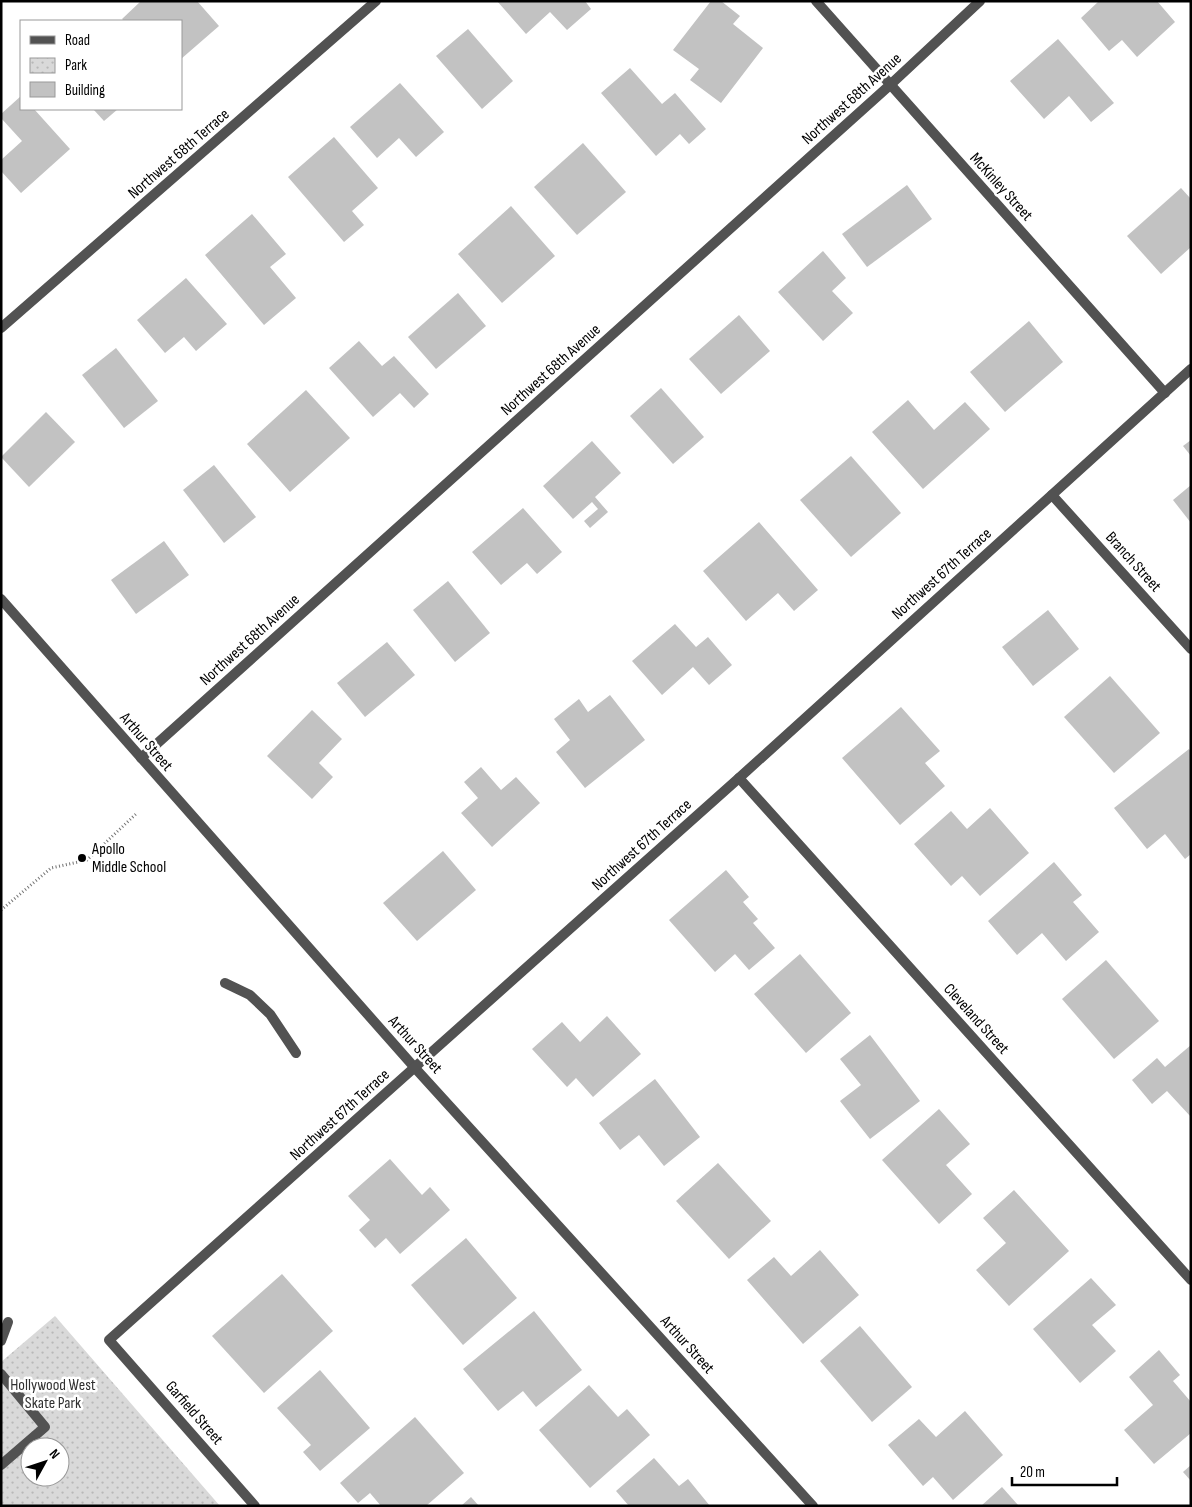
<svg xmlns="http://www.w3.org/2000/svg" width="1192" height="1507" font-family="'Sofia Sans Condensed',sans-serif">
<style>
.park{fill:url(#park-dots);fill-rule:evenodd}
.building{fill:#c2c2c2}
.lines{fill:none;stroke-linecap:round;stroke-linejoin:round}
.path{stroke:#747474;stroke-width:3;stroke-dasharray:1 2.5;stroke-linecap:butt}
.service{stroke:#525252;stroke-width:10}
.minor{stroke:#525252;stroke-width:10}
.poi-dot{fill:#000;stroke:#fff;stroke-width:2}
.labels{text-anchor:middle;dominant-baseline:central;stroke-width:5;stroke-linejoin:round;paint-order:stroke}
.street-label{font-size:16px;fill:#000;stroke:#fff}
.poi-label{font-size:16px;fill:#000;stroke:#fff;text-anchor:start}
.park-label{font-size:16px;fill:#303030;stroke:#fff}
</style>
<defs>
<pattern id="park-dots" width="8" height="8" patternUnits="userSpaceOnUse" patternTransform="scale(1.25)"><rect width="8" height="8" fill="#d9d9d9"/><path d="M2 2h.1M6 6h.1" fill="none" stroke="#b8b8b8" stroke-width="1.8" stroke-linecap="round"/></pattern>
</defs>
<rect width="100%" height="100%" fill="#fff"/>
<!-- park -->
<path class="park" d="M 55,1316 L 220,1506 L 1,1506 L 1,1362 ZM 30,1447 L 60,1447 L 60,1477 L 30,1477 Z"/>
<!-- building -->
<g class="building">
<path d="M 141,1 L 197,1 L 219,26 L 181,59 L 181,21 L 124,21 L 122,19 Z"/>
<path d="M 497,1 L 585,1 L 591,9 L 567,30 L 550,12 L 526,34 Z"/>
<path d="M 711,1 L 721,1 L 740,16 L 733,24 L 763,48 L 721,103 L 690,80 L 699,69 L 673,50 Z"/>
<path d="M 1099,1 L 1157,1 L 1175,22 L 1137,57 L 1122,40 L 1109,51 L 1081,18 Z"/>
<path d="M 468,29 L 513,81 L 482,109 L 436,56 Z"/>
<path d="M 1058,39 L 1114,103 L 1091,122 L 1069,96 L 1044,119 L 1010,81 Z"/>
<path d="M 630,68 L 662,104 L 675,93 L 706,129 L 689,144 L 680,134 L 656,156 L 601,93 Z"/>
<path d="M 400,83 L 444,132 L 416,157 L 399,138 L 377,158 L 350,127 Z"/>
<path d="M 21,96 L 21,109 L 34,109 L 70,149 L 21,193 L 1,171 L 1,160 L 22,141 L 1,118 L 1,114 Z"/>
<path d="M 93,109 L 118,109 L 104,121 Z"/>
<path d="M 334,137 L 378,188 L 352,211 L 364,225 L 344,242 L 288,177 Z"/>
<path d="M 583,143 L 626,192 L 577,235 L 534,187 Z"/>
<path d="M 907,185 L 932,219 L 867,267 L 842,234 Z"/>
<path d="M 1181,188 L 1191,199 L 1191,247 L 1161,274 L 1127,236 Z"/>
<path d="M 511,206 L 555,256 L 502,303 L 458,254 Z"/>
<path d="M 252,214 L 286,254 L 270,267 L 296,298 L 264,325 L 205,255 Z"/>
<path d="M 823,251 L 846,278 L 832,291 L 853,313 L 823,341 L 778,292 Z"/>
<path d="M 186,278 L 227,324 L 196,351 L 184,337 L 165,353 L 137,320 Z"/>
<path d="M 458,293 L 486,326 L 436,369 L 408,337 Z"/>
<path d="M 739,315 L 770,351 L 721,394 L 689,359 Z"/>
<path d="M 1029,321 L 1063,362 L 1005,412 L 970,372 Z"/>
<path d="M 359,341 L 382,366 L 394,356 L 429,394 L 414,408 L 400,393 L 373,417 L 329,368 Z"/>
<path d="M 116,348 L 158,401 L 124,428 L 82,375 Z"/>
<path d="M 661,388 L 704,437 L 673,464 L 630,416 Z"/>
<path d="M 306,390 L 350,438 L 290,492 L 247,444 Z"/>
<path d="M 908,400 L 934,430 L 965,402 L 990,429 L 923,489 L 872,432 Z"/>
<path d="M 46,412 L 75,442 L 29,487 L 1,457 Z"/>
<path d="M 1191,440 L 1191,456 L 1183,446 Z"/>
<path d="M 592,441 L 621,473 L 595,497 L 608,512 L 590,528 L 584,521 L 598,509 L 592,502 L 573,519 L 543,486 Z"/>
<path d="M 851,456 L 901,513 L 851,557 L 800,500 Z"/>
<path d="M 214,465 L 256,517 L 224,543 L 183,490 Z"/>
<path d="M 1191,485 L 1191,523 L 1173,500 Z"/>
<path d="M 523,508 L 562,552 L 537,574 L 527,563 L 501,585 L 472,552 Z"/>
<path d="M 759,522 L 818,590 L 794,611 L 778,593 L 746,621 L 703,571 Z"/>
<path d="M 164,541 L 189,575 L 136,614 L 111,580 Z"/>
<path d="M 448,581 L 490,633 L 455,662 L 413,610 Z"/>
<path d="M 1048,610 L 1079,649 L 1033,686 L 1002,647 Z"/>
<path d="M 675,624 L 696,647 L 708,637 L 732,665 L 709,685 L 693,667 L 662,695 L 632,661 Z"/>
<path d="M 387,642 L 415,675 L 365,717 L 337,683 Z"/>
<path d="M 1110,676 L 1160,733 L 1114,773 L 1064,717 Z"/>
<path d="M 610,695 L 645,740 L 585,788 L 556,752 L 570,740 L 554,719 L 579,699 L 588,712 Z"/>
<path d="M 901,707 L 940,751 L 925,763 L 945,786 L 900,825 L 842,758 Z"/>
<path d="M 312,710 L 342,739 L 319,763 L 333,777 L 312,799 L 267,756 Z"/>
<path d="M 1189,749 L 1191,752 L 1191,854 L 1185,859 L 1165,834 L 1147,849 L 1114,808 Z"/>
<path d="M 481,767 L 501,790 L 516,777 L 540,803 L 492,847 L 461,813 L 478,798 L 464,782 Z"/>
<path d="M 990,808 L 1029,853 L 980,896 L 962,876 L 951,886 L 914,844 L 951,811 L 967,829 Z"/>
<path d="M 443,851 L 476,890 L 417,941 L 383,903 Z"/>
<path d="M 1054,862 L 1082,895 L 1073,902 L 1099,932 L 1066,961 L 1042,933 L 1017,955 L 988,921 Z"/>
<path d="M 726,870 L 749,897 L 743,902 L 758,919 L 753,923 L 775,948 L 749,970 L 735,954 L 715,972 L 669,920 Z"/>
<path d="M 800,954 L 851,1013 L 806,1053 L 754,994 Z"/>
<path d="M 1106,960 L 1159,1021 L 1114,1059 L 1062,999 Z"/>
<path d="M 607,1016 L 641,1054 L 593,1097 L 576,1078 L 567,1087 L 532,1049 L 562,1022 L 580,1042 Z"/>
<path d="M 870,1035 L 920,1101 L 870,1139 L 840,1101 L 861,1085 L 840,1059 Z"/>
<path d="M 1191,1045 L 1191,1117 L 1167,1091 L 1152,1104 L 1132,1080 L 1157,1058 L 1165,1067 Z"/>
<path d="M 655,1079 L 700,1137 L 664,1166 L 639,1135 L 620,1150 L 599,1123 Z"/>
<path d="M 939,1109 L 970,1144 L 946,1165 L 972,1194 L 939,1224 L 882,1160 Z"/>
<path d="M 390,1159 L 422,1195 L 430,1187 L 450,1210 L 400,1254 L 386,1238 L 375,1248 L 359,1230 L 370,1220 L 348,1196 Z"/>
<path d="M 718,1163 L 771,1221 L 729,1259 L 676,1201 Z"/>
<path d="M 1014,1190 L 1069,1251 L 1009,1306 L 976,1270 L 1006,1243 L 983,1218 Z"/>
<path d="M 466,1238 L 517,1298 L 463,1345 L 411,1285 Z"/>
<path d="M 820,1250 L 859,1295 L 803,1344 L 747,1280 L 774,1257 L 791,1276 Z"/>
<path d="M 282,1274 L 333,1331 L 264,1393 L 212,1336 Z"/>
<path d="M 1091,1278 L 1116,1305 L 1092,1325 L 1116,1351 L 1080,1383 L 1033,1329 Z"/>
<path d="M 534,1311 L 582,1370 L 536,1407 L 523,1391 L 498,1411 L 463,1369 Z"/>
<path d="M 860,1326 L 912,1387 L 872,1422 L 820,1361 Z"/>
<path d="M 1159,1350 L 1180,1375 L 1173,1381 L 1191,1402 L 1191,1433 L 1154,1464 L 1124,1430 L 1153,1405 L 1129,1377 Z"/>
<path d="M 320,1370 L 370,1428 L 320,1471 L 303,1452 L 311,1445 L 277,1408 Z"/>
<path d="M 589,1385 L 618,1417 L 627,1409 L 650,1435 L 590,1488 L 539,1430 Z"/>
<path d="M 965,1411 L 1003,1455 L 953,1500 L 933,1477 L 923,1486 L 888,1445 L 919,1419 L 936,1437 Z"/>
<path d="M 415,1417 L 464,1473 L 426,1506 L 381,1506 L 370,1493 L 358,1503 L 340,1483 Z"/>
<path d="M 654,1458 L 679,1486 L 688,1479 L 710,1506 L 629,1506 L 616,1491 Z"/>
<path d="M 1191,1465 L 1191,1481 L 1183,1472 Z"/>
<path d="M 1002,1487 L 1019,1506 L 981,1506 Z"/>
<path d="M 471,1497 L 479,1506 L 461,1506 Z"/>
</g>
<g class="lines">
<!-- path -->
<path class="path" d="M 1,910 L 51,868 L 87,860 L 137,813"/>
<!-- service -->
<g class="service">
<path d="M 225,983 L 250,995 L 270,1014 L 296,1053"/>
<path d="M 1,1341 L 8,1322"/>
<path d="M 1,1374 L 45,1427 L 1,1465"/>
</g>
<!-- minor -->
<g class="minor">
<path d="M 816,1 L 1165,393"/>
<path d="M 1,328 L 376,1"/>
<path d="M 1052,495 L 1191,649"/>
<path d="M 1,599 L 415,1068 L 813,1506"/>
<path d="M 141,758 L 890,85 L 980,1"/>
<path d="M 739,778 L 1191,1280"/>
<path d="M 255,1506 L 109,1340 L 739,778 L 1191,369"/>
</g>
</g>
<!-- markers -->
<circle class="poi-dot" cx="82" cy="858" r="5"/>
<g class="labels">
<!-- street labels -->
<g class="street-label">
<text transform="translate(852 99) rotate(-42)">Northwest 68th Avenue</text>
<text transform="translate(179 154) rotate(-41)">Northwest 68th Terrace</text>
<text transform="translate(1001 187) rotate(48)">McKinley Street</text>
<text transform="translate(551 370) rotate(-42)">Northwest 68th Avenue</text>
<text transform="translate(1133 562) rotate(48)">Branch Street</text>
<text transform="translate(942 574) rotate(-42)">Northwest 67th Terrace</text>
<text transform="translate(250 640) rotate(-42)">Northwest 68th Avenue</text>
<text transform="translate(146 742) rotate(49)">Arthur Street</text>
<text transform="translate(642 845) rotate(-42)">Northwest 67th Terrace</text>
<text transform="translate(976 1019) rotate(48)">Cleveland Street</text>
<text transform="translate(415 1045) rotate(48)">Arthur Street</text>
<text transform="translate(340 1115) rotate(-42)">Northwest 67th Terrace</text>
<text transform="translate(687 1345) rotate(48)">Arthur Street</text>
<text transform="translate(194 1413) rotate(49)">Garfield Street</text>
</g>
<!-- poi labels -->
<g class="poi-label">
<text x="92" y="849">Apollo<tspan x="92" dy="18">Middle School</tspan></text>
</g>
<!-- park labels -->
<g class="park-label">
<text x="53" y="1385">Hollywood West<tspan x="53" dy="18">Skate Park</tspan></text>
</g>
</g>
<!-- border -->
<rect width="1192" height="1507" fill="none" stroke="#000000" stroke-width="5"/>
<!-- legend -->
<rect x="20" y="20" width="162" height="90" fill="#ffffff" stroke="#999999"/>
<rect x="30" y="36" width="25" height="8" fill="#525252" stroke="#999999"/>
<text x="65" y="45" font-size="15" fill="#000000">Road</text>
<rect x="30" y="58" width="25" height="15" fill="url(#park-dots)" stroke="#999999"/>
<text x="65" y="70" font-size="15" fill="#000000">Park</text>
<rect x="30" y="82" width="25" height="15" fill="#c2c2c2" stroke="#999999"/>
<text x="65" y="95" font-size="15" fill="#000000">Building</text>
<!-- north arrow -->
<g transform="translate(45 1462) rotate(50)"><circle r="24" fill="#ffffff" stroke="#999999"/>
<path d="M0-4L9 19L0 12L-9 19Z" fill="#000000"/>
<text y="-8" font-size="14" font-weight="bold" text-anchor="middle" fill="#000000">N</text>
</g>
<!-- scale -->
<path d="M1012 1477v8h105v-8" fill="none" stroke="#000000" stroke-width="2.5"/>
<text x="1020" y="1477" font-size="15" fill="#000000" stroke="#ffffff" stroke-width="4" paint-order="stroke">20 m</text>
</svg>
